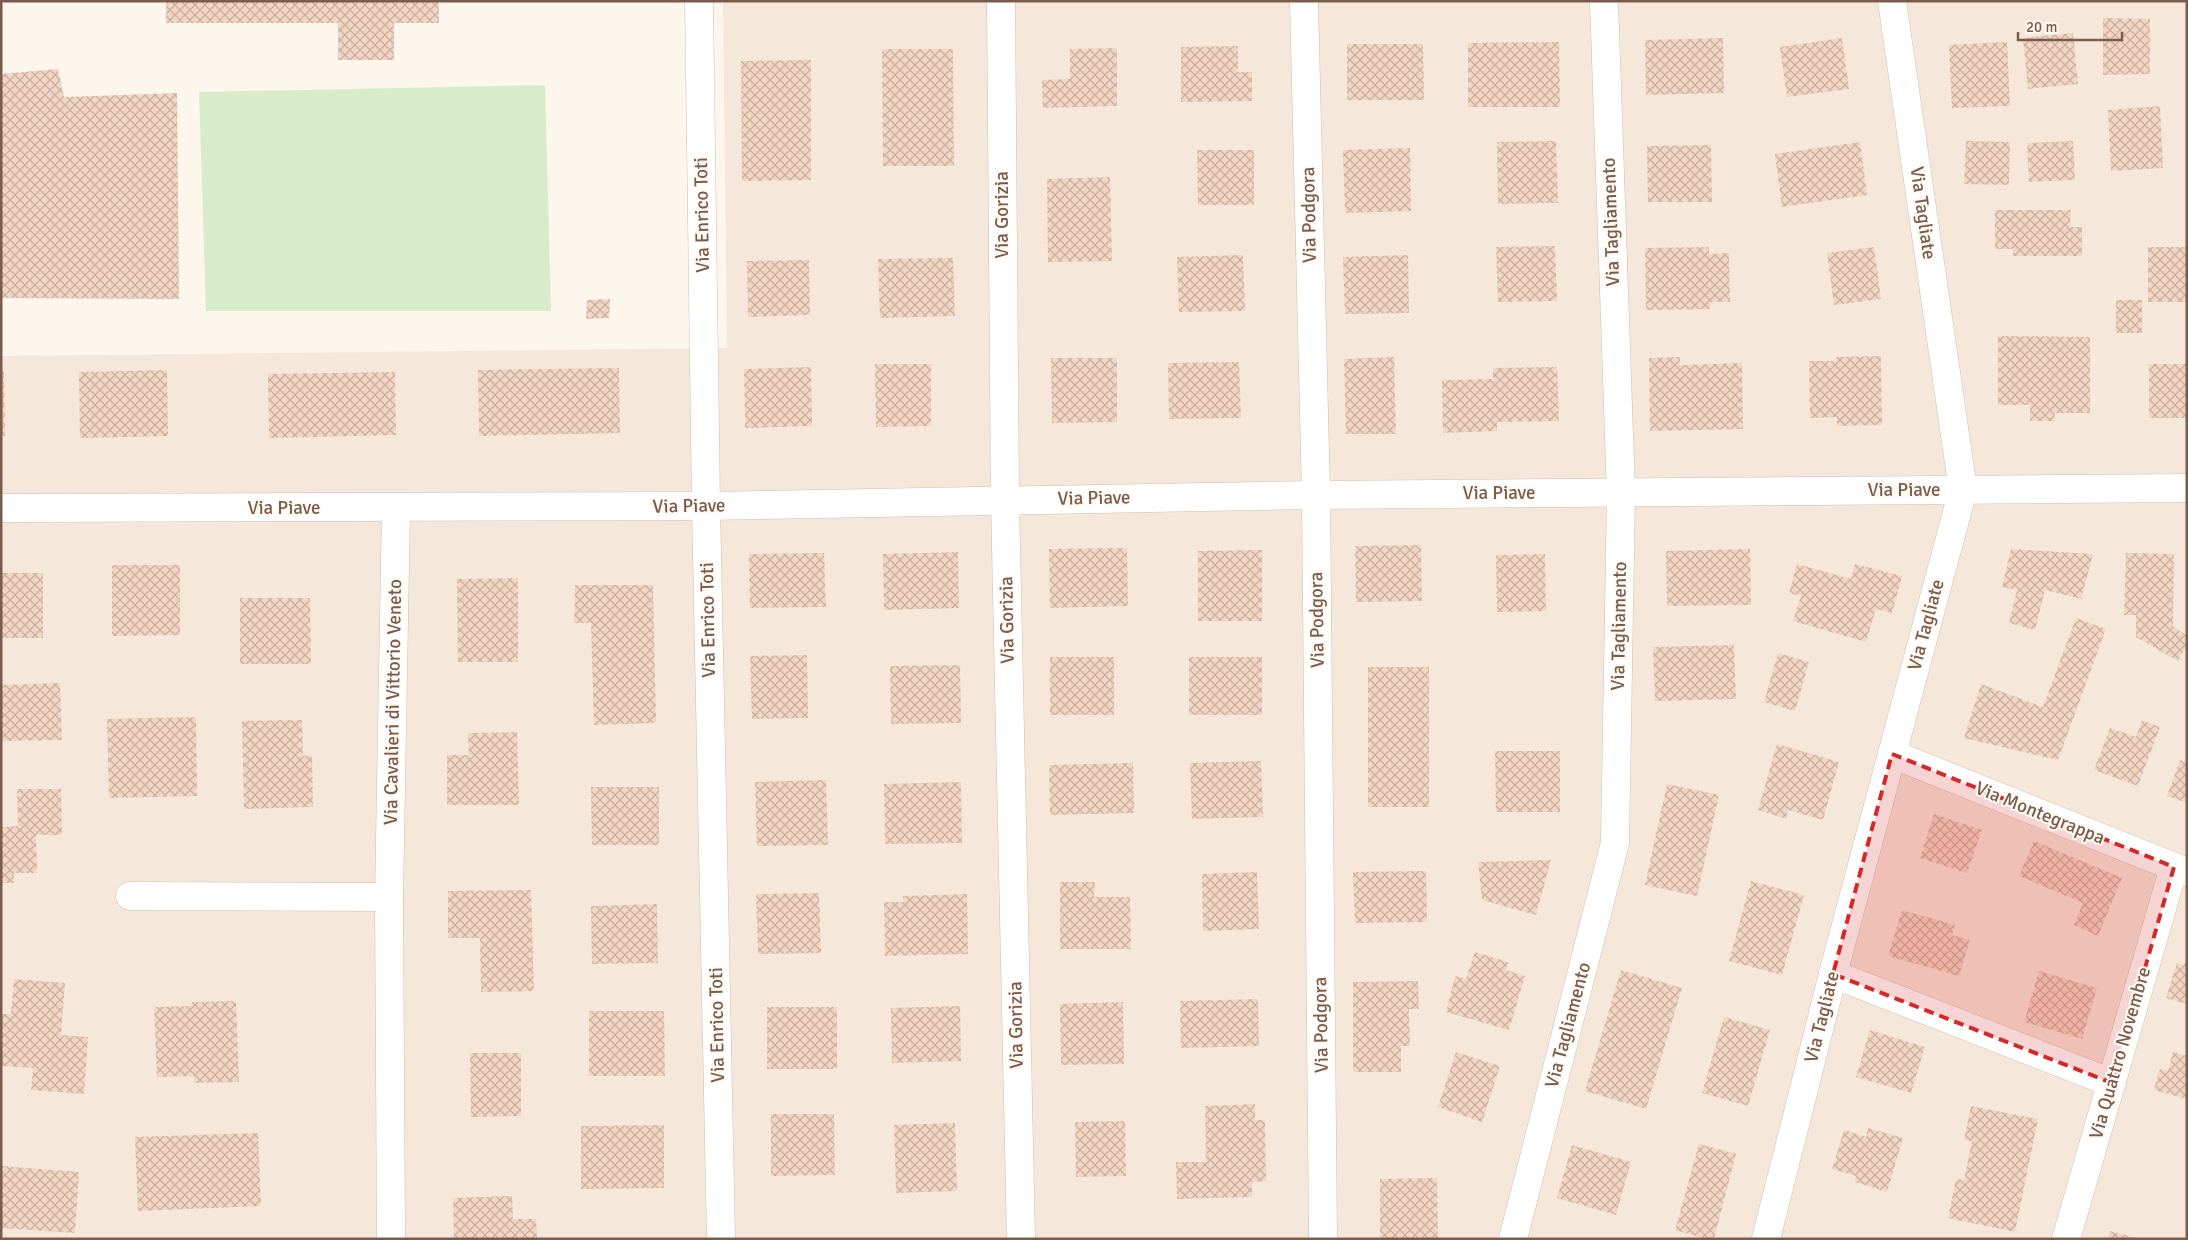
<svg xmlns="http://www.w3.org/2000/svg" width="2188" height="1240" font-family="Signika,sans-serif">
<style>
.residential{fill:#f5e8da}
.green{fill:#d8ecc9}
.building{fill:url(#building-cross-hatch)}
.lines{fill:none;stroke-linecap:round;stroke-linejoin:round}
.minor-casing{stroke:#d1beb0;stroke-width:29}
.minor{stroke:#fff;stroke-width:28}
.marked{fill:#d62828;fill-opacity:0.2;stroke:#d62828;stroke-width:4;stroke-dasharray:10 6;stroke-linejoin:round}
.labels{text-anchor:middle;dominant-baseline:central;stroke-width:4;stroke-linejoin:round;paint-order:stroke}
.street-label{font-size:19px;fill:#7a5c4d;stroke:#fffaf3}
</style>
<defs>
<pattern id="building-cross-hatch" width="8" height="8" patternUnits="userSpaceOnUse" patternTransform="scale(1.25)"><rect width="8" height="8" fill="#f3d5c3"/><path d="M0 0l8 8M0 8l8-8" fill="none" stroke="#cab0a1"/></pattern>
</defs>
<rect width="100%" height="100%" fill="#fdf6ec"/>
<!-- residential -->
<path class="residential" d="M 723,1 L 2187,1 L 2187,1239 L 1,1239 L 1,356 L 727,348 Z"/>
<!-- green -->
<path class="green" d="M 545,85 L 551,311 L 206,311 L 199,92 Z"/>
<!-- building -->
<g class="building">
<path d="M 166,1 L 439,1 L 439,23 L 394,23 L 394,60 L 338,60 L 338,23 L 166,23 Z"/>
<path d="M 2103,18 L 2150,19 L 2150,74 L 2103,75 Z"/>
<path d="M 2073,33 L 2078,84 L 2028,89 L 2023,38 Z"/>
<path d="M 1723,38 L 1724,93 L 1646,95 L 1645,40 Z"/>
<path d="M 1842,38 L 1849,89 L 1787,97 L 1780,47 Z"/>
<path d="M 1559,42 L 1560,107 L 1468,107 L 1468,43 Z"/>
<path d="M 2007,42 L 2010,106 L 1952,108 L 1949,45 Z"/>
<path d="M 1347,44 L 1423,44 L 1424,100 L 1347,100 Z"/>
<path d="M 1238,46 L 1238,72 L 1252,72 L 1252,101 L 1181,102 L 1181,47 Z"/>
<path d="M 1117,48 L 1117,106 L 1043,108 L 1042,80 L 1070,79 L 1070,49 Z"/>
<path d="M 882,49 L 953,49 L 954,166 L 883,166 Z"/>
<path d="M 811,60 L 811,180 L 742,181 L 741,61 Z"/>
<path d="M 58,69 L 64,97 L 177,93 L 179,299 L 1,298 L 1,74 Z"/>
<path d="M 2160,106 L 2163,168 L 2111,171 L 2108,110 Z"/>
<path d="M 1556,141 L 1558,203 L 1498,204 L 1497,142 Z"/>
<path d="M 1966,141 L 2010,142 L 2009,185 L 1964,184 Z"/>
<path d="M 2073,141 L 2075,180 L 2029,182 L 2027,143 Z"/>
<path d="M 1860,142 L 1867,195 L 1782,207 L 1775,154 Z"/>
<path d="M 1711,145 L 1712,202 L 1648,202 L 1647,146 Z"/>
<path d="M 1410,148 L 1411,211 L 1345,213 L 1343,150 Z"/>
<path d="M 1197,150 L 1254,150 L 1254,205 L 1198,205 Z"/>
<path d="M 1110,177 L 1112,261 L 1048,262 L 1047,179 Z"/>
<path d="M 1995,210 L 2071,210 L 2070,227 L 2082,227 L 2082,256 L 2013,256 L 2013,249 L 1995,249 Z"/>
<path d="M 1555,246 L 1557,301 L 1498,302 L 1496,247 Z"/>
<path d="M 1709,247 L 1709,254 L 1729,253 L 1730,302 L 1710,302 L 1710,309 L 1646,310 L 1645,248 Z"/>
<path d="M 1874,247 L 1881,299 L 1834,305 L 1827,253 Z"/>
<rect x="2148" y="247" width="39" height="55"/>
<path d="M 1243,255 L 1245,311 L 1179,312 L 1177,257 Z"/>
<path d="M 1408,255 L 1409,313 L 1345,314 L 1343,257 Z"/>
<path d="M 953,258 L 955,316 L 880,318 L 878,259 Z"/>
<path d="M 809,260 L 810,315 L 748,317 L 747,261 Z"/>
<path d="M 610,299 L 609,318 L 586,319 L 587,300 Z"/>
<rect x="2116" y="300" width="26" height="33"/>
<path d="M 1998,336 L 2090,337 L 2090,413 L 2055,413 L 2054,421 L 2030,421 L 2030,405 L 1998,405 Z"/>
<path d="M 1881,356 L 1882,425 L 1837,426 L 1837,417 L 1810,418 L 1809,361 L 1836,361 L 1836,357 Z"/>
<path d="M 1394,357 L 1396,434 L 1346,434 L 1344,359 Z"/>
<path d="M 1680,357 L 1680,365 L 1742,363 L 1743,429 L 1650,431 L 1649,358 Z"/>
<path d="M 1051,358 L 1117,358 L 1117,422 L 1052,423 Z"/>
<path d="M 1239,362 L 1241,418 L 1169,419 L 1168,363 Z"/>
<path d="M 875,364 L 931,364 L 931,426 L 876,427 Z"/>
<rect x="2149" y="364" width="38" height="54"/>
<path d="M 811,367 L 812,426 L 745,428 L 744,369 Z"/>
<path d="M 1557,367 L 1559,421 L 1497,422 L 1497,431 L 1443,433 L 1442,380 L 1493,379 L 1493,368 Z"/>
<path d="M 619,368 L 620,433 L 479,436 L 478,370 Z"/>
<path d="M 167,370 L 168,436 L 80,438 L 79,372 Z"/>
<path d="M 1,371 L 4,371 L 5,436 L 1,436 Z"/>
<path d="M 395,372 L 396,435 L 269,438 L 268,374 Z"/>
<path d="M 1421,545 L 1422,601 L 1356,602 L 1355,546 Z"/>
<path d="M 1127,548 L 1128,606 L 1050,608 L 1049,549 Z"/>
<path d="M 1750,549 L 1751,605 L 1667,606 L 1666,551 Z"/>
<path d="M 2011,549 L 2093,554 L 2081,599 L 2045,590 L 2035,630 L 2009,623 L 2017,590 L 2002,587 Z"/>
<path d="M 1262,550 L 1262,621 L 1198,621 L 1198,551 Z"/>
<path d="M 958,552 L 959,608 L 884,610 L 883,554 Z"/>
<path d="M 824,553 L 826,607 L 750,608 L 749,554 Z"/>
<path d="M 2126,553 L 2174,554 L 2173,626 L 2187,636 L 2187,645 L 2178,661 L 2136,637 L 2136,615 L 2124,615 Z"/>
<path d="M 1545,554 L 1546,611 L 1497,612 L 1496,555 Z"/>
<path d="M 1797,564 L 1851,579 L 1855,564 L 1902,576 L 1892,613 L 1876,609 L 1866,642 L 1793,621 L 1801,596 L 1789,593 Z"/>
<path d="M 112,565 L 180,565 L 180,635 L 112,636 Z"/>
<rect x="1" y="573" width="42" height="65"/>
<path d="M 518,578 L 518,662 L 458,662 L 457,579 Z"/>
<path d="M 575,585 L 653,585 L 656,723 L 594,725 L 591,623 L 574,623 Z"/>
<path d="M 240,598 L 310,598 L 311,664 L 240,664 Z"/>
<path d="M 2076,618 L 2106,629 L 2058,760 L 1964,738 L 1981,684 L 2043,707 Z"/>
<path d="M 1734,645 L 1736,699 L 1655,701 L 1653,647 Z"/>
<path d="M 1778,653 L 1809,662 L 1795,711 L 1764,702 Z"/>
<path d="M 807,655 L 808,718 L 752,719 L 750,656 Z"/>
<rect x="1050" y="657" width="64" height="58"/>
<rect x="1189" y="657" width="73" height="58"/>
<path d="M 960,665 L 961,723 L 891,724 L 890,666 Z"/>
<rect x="1368" y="667" width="61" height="140"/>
<path d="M 60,683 L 62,740 L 1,741 L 1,685 Z"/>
<path d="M 196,717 L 197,796 L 109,798 L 107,719 Z"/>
<path d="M 302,720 L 303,756 L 312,755 L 313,807 L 244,809 L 242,721 Z"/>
<path d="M 2142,720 L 2160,727 L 2138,786 L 2094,770 L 2110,728 L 2136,737 Z"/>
<path d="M 517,732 L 519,805 L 447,805 L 447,755 L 469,755 L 468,733 Z"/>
<path d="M 1777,744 L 1839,762 L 1823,820 L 1788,810 L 1786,819 L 1758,810 Z"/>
<path d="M 1495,751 L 1560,751 L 1560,812 L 1496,812 Z"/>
<path d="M 2180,760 L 2187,762 L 2187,803 L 2167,796 Z"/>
<path d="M 1261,761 L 1263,817 L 1192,819 L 1190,763 Z"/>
<path d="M 1133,763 L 1134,813 L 1050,815 L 1049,765 Z"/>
<path d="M 826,780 L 828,845 L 757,846 L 755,782 Z"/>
<path d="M 961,782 L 962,843 L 885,844 L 884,784 Z"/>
<path d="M 1667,784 L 1719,795 L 1697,896 L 1645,885 Z"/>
<path d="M 591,787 L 659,787 L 659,845 L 592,845 Z"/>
<path d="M 17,789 L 61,789 L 62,835 L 36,835 L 37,873 L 14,873 L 14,883 L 1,883 L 1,827 L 18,826 Z"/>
<path d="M 1934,814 L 1982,830 L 1967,873 L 1920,858 Z"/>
<path d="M 2034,841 L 2122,878 L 2098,936 L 2074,925 L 2083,903 L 2019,876 Z"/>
<path d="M 1551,860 L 1536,915 L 1482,900 L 1478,862 Z"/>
<path d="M 1426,871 L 1427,922 L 1355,923 L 1353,872 Z"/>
<path d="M 1257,872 L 1259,929 L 1203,931 L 1202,874 Z"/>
<path d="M 1751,881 L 1804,895 L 1782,975 L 1729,961 Z"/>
<path d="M 1060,882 L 1095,882 L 1094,897 L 1130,897 L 1131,949 L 1060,949 Z"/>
<path d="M 531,890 L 534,991 L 481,992 L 480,938 L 448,938 L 448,891 Z"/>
<path d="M 819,893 L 821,953 L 758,954 L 756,894 Z"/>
<path d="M 967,894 L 968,954 L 885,956 L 884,902 L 903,902 L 903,896 Z"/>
<path d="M 657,904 L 658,963 L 592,964 L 591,906 Z"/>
<path d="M 1902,910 L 1955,925 L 1952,935 L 1970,940 L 1959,976 L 1888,956 Z"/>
<path d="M 1475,952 L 1508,962 L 1506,970 L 1525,976 L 1509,1030 L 1446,1012 L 1455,976 L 1466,979 Z"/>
<path d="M 2186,959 L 2187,959 L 2187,1004 L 2166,998 L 2177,963 L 2184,965 Z"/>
<path d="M 1621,970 L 1682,988 L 1646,1109 L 1585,1091 Z"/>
<path d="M 2039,971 L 2097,988 L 2082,1039 L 2024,1022 Z"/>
<path d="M 14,979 L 65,983 L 61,1035 L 88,1037 L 84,1094 L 31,1090 L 33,1068 L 1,1066 L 1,1014 L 11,1014 Z"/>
<path d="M 1418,981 L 1419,1009 L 1409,1009 L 1410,1046 L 1401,1046 L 1401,1072 L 1353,1072 L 1353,982 Z"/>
<path d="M 1258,999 L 1259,1046 L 1181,1048 L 1180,1001 Z"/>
<path d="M 236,1001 L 239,1082 L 194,1083 L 194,1076 L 157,1077 L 154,1007 L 192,1006 L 192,1002 Z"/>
<path d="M 1123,1002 L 1124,1064 L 1061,1065 L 1060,1004 Z"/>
<path d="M 960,1006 L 961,1061 L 892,1063 L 891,1008 Z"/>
<rect x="767" y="1007" width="70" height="62"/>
<path d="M 589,1011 L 664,1011 L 665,1076 L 589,1076 Z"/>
<path d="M 1724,1017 L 1770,1030 L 1748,1106 L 1702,1093 Z"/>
<path d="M 1870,1030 L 1925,1047 L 1911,1093 L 1856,1077 Z"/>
<path d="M 1456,1052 L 1500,1066 L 1482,1122 L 1438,1107 Z"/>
<path d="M 2173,1052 L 2187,1056 L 2187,1099 L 2154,1090 L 2160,1069 L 2168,1071 Z"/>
<path d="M 470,1053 L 521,1053 L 521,1116 L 471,1117 Z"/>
<path d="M 1255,1104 L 1255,1120 L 1265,1120 L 1266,1181 L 1252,1182 L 1252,1197 L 1177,1199 L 1176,1162 L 1206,1162 L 1205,1106 Z"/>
<path d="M 1971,1106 L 2038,1119 L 2015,1232 L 1948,1218 L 1956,1179 L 1964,1180 L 1972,1141 L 1964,1140 Z"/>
<path d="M 771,1114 L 834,1114 L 835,1175 L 771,1176 Z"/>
<path d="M 1125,1121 L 1126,1176 L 1076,1177 L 1075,1122 Z"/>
<path d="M 955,1123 L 957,1191 L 896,1193 L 894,1125 Z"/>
<path d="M 664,1125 L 664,1188 L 581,1189 L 581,1126 Z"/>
<path d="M 1868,1128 L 1903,1138 L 1887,1192 L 1855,1182 L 1856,1176 L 1832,1169 L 1844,1130 L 1866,1137 Z"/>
<path d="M 258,1133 L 261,1206 L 138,1211 L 135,1137 Z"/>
<path d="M 1699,1144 L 1736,1154 L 1714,1239 L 1706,1239 L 1675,1230 Z"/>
<path d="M 1572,1145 L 1631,1162 L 1616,1215 L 1557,1198 Z"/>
<path d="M 1,1166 L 79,1172 L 75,1233 L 1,1228 Z"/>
<path d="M 1437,1178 L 1438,1239 L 1380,1239 L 1380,1179 Z"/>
<path d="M 512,1196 L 513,1219 L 536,1219 L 537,1239 L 454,1239 L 453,1198 Z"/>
<path d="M 2110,1231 L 2136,1238 L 2136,1239 L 2108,1239 Z"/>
</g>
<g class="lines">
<!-- minor casing -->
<g class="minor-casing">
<g id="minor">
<path d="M 699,1 L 706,506 L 721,1239"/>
<path d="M 1001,1 L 1005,500 L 1021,1239"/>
<path d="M 1304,1 L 1316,495 L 1323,1239"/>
<path d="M 1,508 L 706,506 L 1316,495 L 2187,488"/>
<path d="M 1892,754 L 2187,872"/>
<path d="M 130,896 L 389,897"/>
<path d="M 1833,974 L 2112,1083"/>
<path d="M 391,1239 L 389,897 L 396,508"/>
<path d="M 1513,1239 L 1615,843 L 1621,493 L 1604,1"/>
<path d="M 1766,1239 L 1835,966 L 1963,490 L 1892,1"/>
<path d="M 2066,1239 L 2174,867"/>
</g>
</g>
<!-- minor -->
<use href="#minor" class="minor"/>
</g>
<!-- marked area -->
<path class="marked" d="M 1892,754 L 2174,867 L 2112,1083 L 1833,974 Z"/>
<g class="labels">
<!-- street labels -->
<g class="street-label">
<text transform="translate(1923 213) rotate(82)">Via Tagliate</text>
<text transform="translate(702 215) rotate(-91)">Via Enrico Toti</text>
<text transform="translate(1002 215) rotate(-90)">Via Gorizia</text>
<text transform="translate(1309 215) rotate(-91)">Via Podgora</text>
<text transform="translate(1611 222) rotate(-92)">Via Tagliamento</text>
<text x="1904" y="490">Via Piave</text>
<text x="1499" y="493">Via Piave</text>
<text transform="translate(1094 498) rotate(-1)">Via Piave</text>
<text transform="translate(689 506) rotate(-1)">Via Piave</text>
<text x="284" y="508">Via Piave</text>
<text transform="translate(708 620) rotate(-91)">Via Enrico Toti</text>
<text transform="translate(1007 620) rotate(-91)">Via Gorizia</text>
<text transform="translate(1317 620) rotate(-91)">Via Podgora</text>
<text transform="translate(1926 625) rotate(-75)">Via Tagliate</text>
<text transform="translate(1619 626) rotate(-89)">Via Tagliamento</text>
<text transform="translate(393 702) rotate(-89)">Via Cavalieri di Vittorio Veneto</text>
<text transform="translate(2040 813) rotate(22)">Via Montegrappa</text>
<text transform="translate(1822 1017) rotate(-76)">Via Tagliate</text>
<text transform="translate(717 1025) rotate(-91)">Via Enrico Toti</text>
<text transform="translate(1016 1025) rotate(-91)">Via Gorizia</text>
<text transform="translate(1321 1025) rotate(-91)">Via Podgora</text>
<text transform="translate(1568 1025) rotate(-75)">Via Tagliamento</text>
<text transform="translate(2120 1053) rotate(-74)">Via Quattro Novembre</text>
</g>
</g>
<!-- border -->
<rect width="2188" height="1240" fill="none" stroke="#7a5c4d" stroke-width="5"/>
<!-- scale -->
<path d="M2018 32v8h104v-8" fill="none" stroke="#7a5c4d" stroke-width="2.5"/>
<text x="2026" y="32" font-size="15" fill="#7a5c4d" stroke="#fffaf3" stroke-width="4" paint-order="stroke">20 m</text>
</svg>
